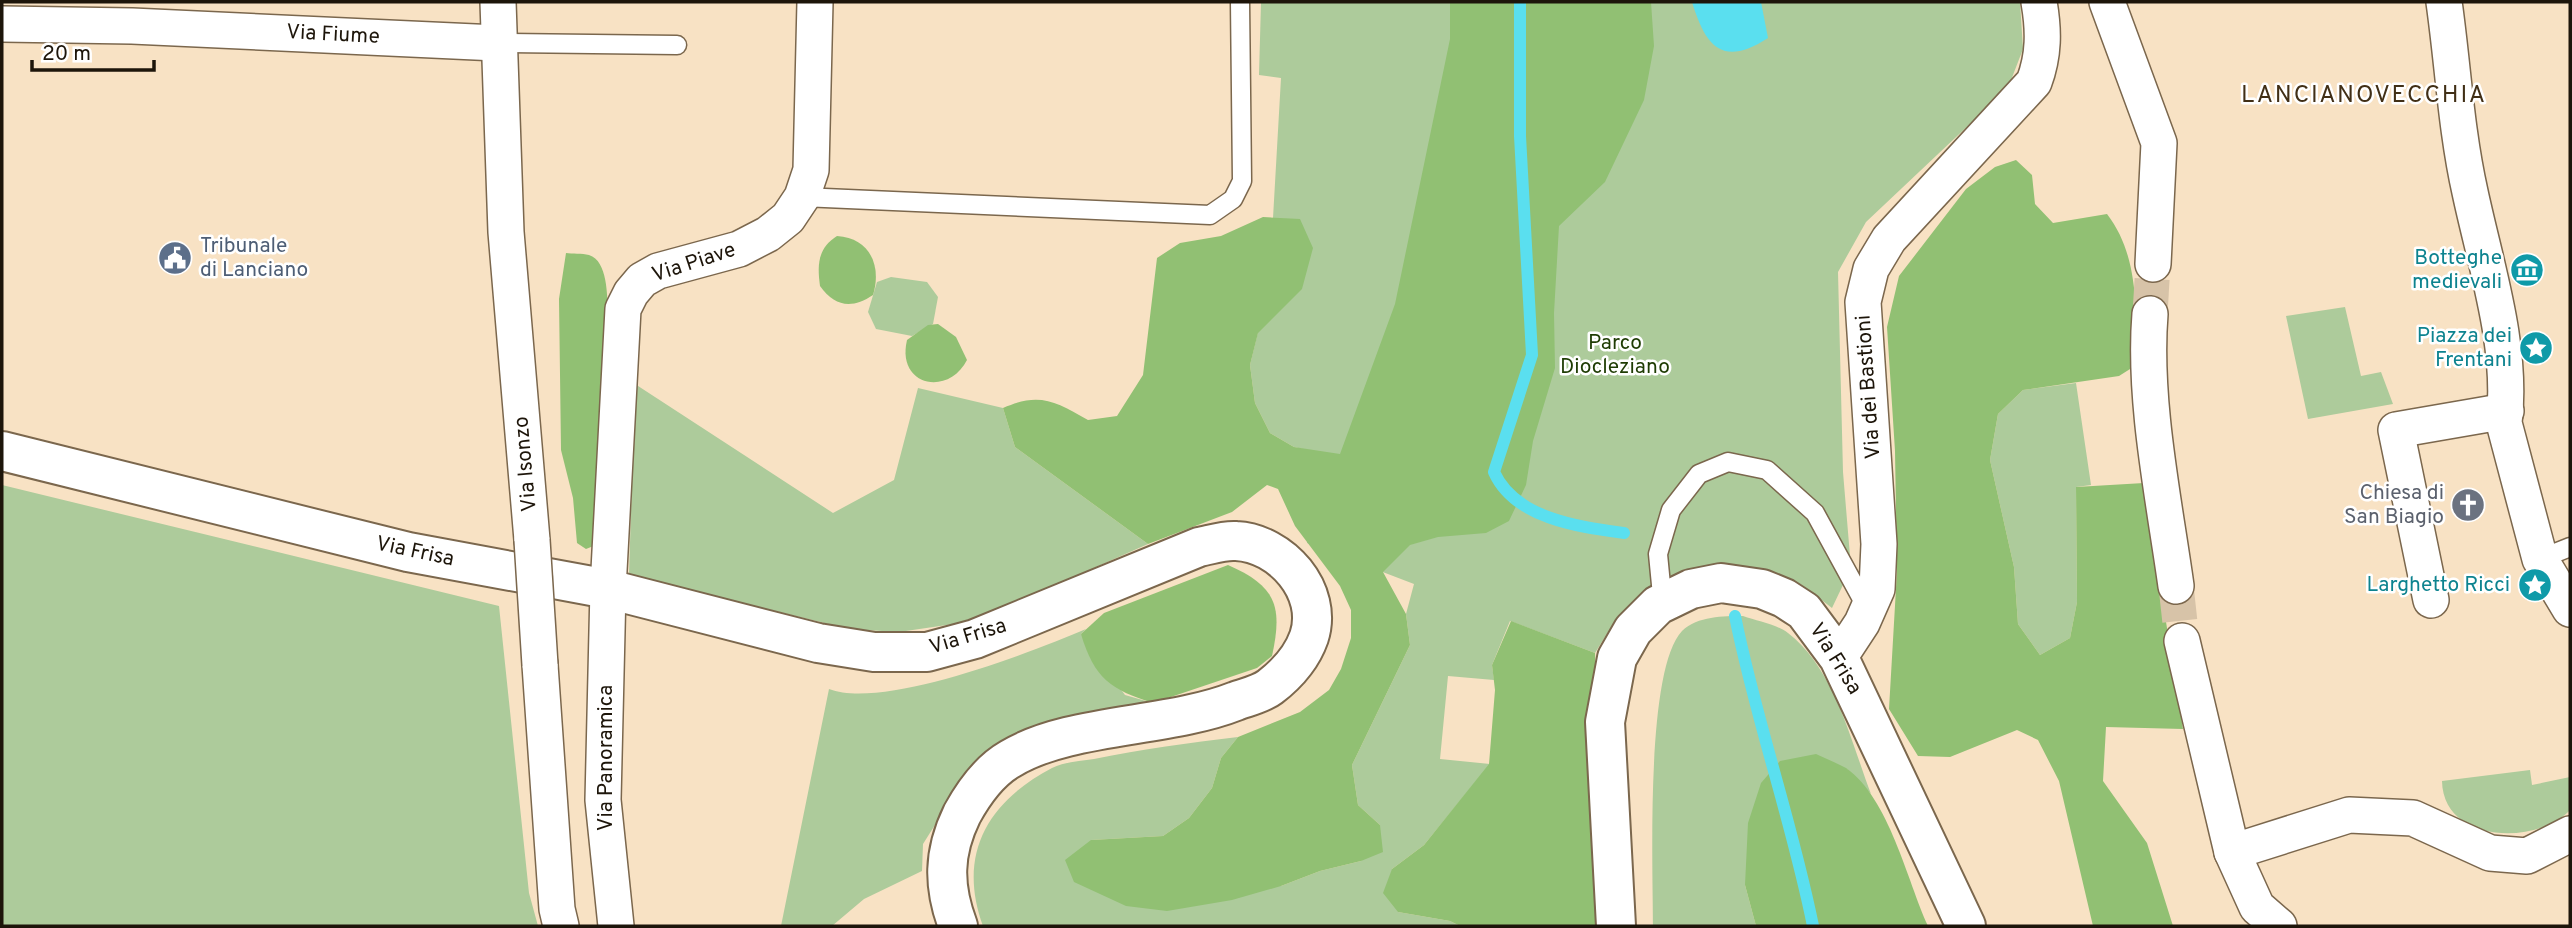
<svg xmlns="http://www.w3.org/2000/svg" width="2572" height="928" font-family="Overpass,sans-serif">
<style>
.green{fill:#adcb9b}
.forest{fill:#91c073}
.water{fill:#5adfef}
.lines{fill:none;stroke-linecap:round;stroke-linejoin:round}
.stream{stroke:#5adfef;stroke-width:12}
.street-tunnel{stroke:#d7c3a8;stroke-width:35;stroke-dasharray:35 18;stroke-linecap:butt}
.lane-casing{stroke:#7b674d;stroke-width:21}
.street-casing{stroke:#7b674d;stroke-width:38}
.secondary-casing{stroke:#7b674d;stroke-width:42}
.lane{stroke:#fff;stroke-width:18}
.street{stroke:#fff;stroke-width:35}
.secondary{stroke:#fff;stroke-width:38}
.street-bridge-casing{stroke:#7b674d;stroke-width:38;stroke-linecap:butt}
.street-bridge{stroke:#fff;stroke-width:35}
.labels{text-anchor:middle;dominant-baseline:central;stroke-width:5;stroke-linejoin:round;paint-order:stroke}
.street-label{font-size:21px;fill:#1d150a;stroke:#fff}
.service-label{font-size:21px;fill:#4e5e75;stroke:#fff;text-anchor:start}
.culture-label{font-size:21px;fill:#0d838f;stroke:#fff;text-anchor:end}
.park-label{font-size:21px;fill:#1e3c03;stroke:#fff}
.worship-label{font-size:21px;fill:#5b616d;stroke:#fff;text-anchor:end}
.quarter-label{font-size:24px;letter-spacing:2px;fill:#412f16;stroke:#fff}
</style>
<rect width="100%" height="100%" fill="#f8e2c4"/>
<!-- green -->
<g class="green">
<path d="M 1261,2 L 2020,2 L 2023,49 L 2008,88 L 1866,222 L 1838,272 L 1843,472 L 1851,568 L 1832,608 L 1802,585 L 1771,573 L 1649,591 L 1616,619 L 1595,653 L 1510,621 L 1492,665 L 1494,680 L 1448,676 L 1440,759 L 1490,764 L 1424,845 L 1392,869 L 1398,912 L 1450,921 L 1460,926 L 983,926 C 957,855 987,802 1052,768 C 1064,762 1081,761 1094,759 C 1142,749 1189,743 1238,737 L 1221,758 L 1212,788 L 1189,818 L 1163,836 L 1091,840 L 1281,886 L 1320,871 L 1361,861 L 1380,825 L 1358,805 L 1352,765 L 1410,645 L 1406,614 L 1414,584 L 1307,543 L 1311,451 L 1294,447 L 1270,433 L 1255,403 L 1250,365 L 1258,332 L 1273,218 L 1281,78 L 1259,75 Z"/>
<path d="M 891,277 L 927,282 L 938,297 L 933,324 L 912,336 L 876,329 L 868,312 L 877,282 Z"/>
<path d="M 2345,307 L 2361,376 L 2381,372 L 2393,404 L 2308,419 L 2286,316 Z"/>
<path d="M 2076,383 L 2091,485 L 2076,487 L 2077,602 L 2070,638 L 2040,655 L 2018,624 L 2014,567 L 1990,460 L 1998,414 L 2023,390 Z"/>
<path d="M 635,384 L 833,513 L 894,480 L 918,388 L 1003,408 L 1015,447 L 1148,544 L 974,621 L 899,632 L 849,629 L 629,575 Z"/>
<path d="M 2,485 L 499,606 L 529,893 L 538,926 L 2,926 Z"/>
<path d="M 1743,616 C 1757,621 1776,624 1788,633 C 1835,669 1851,742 1871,794 L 1847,769 L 1745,885 L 1756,926 L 1653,926 C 1653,868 1645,670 1682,631 C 1698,616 1723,616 1743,616 Z"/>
<path d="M 1086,629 L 1081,634 L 1125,695 L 1153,703 L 955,793 L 923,844 L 922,871 L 864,899 L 832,926 L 781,926 L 829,689 C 883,710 1032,652 1086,629 Z"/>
<path d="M 2530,770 L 2532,785 L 2570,777 L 2570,810 C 2536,846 2443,843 2442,781 Z"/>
</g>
<!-- forest -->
<g class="forest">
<path d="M 1450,2 L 1651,2 L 1654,46 L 1644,100 L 1605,182 L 1559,226 L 1554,313 L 1555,368 L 1533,441 L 1526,485 L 1509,521 L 1486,533 L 1438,537 L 1410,545 L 1383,572 L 1406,614 L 1410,645 L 1352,765 L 1358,805 L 1380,825 L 1383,852 L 1361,861 L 1320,871 L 1281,886 L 1232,900 L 1167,911 L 1126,906 L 1074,882 L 1065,860 L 1091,840 L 1163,836 L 1189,818 L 1212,788 L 1221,758 L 1238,737 L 1300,712 L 1329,690 L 1341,669 L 1351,638 L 1351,610 L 1340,586 L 1295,526 L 1278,489 L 1267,485 L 1232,512 L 1148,544 L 1015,447 L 1003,408 C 1039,392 1055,401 1088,420 L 1117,416 L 1143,375 L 1157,258 L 1180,243 L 1221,236 L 1263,217 L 1300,219 L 1313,248 L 1302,289 L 1258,333 L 1250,365 L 1255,403 L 1270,433 L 1294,447 L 1340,454 L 1395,304 L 1450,39 Z"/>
<path d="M 2016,160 L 2032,175 L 2035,204 L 2053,223 L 2107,214 C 2140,257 2135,311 2138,364 L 2119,376 L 2023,390 L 1998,414 L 1990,460 L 2014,567 L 2018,624 L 2040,655 L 2070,638 L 2077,602 L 2076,487 L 2144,483 L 2183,729 L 2106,727 L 2103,781 L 2147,843 L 2173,926 L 2093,926 L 2059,781 L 2038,740 L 2017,730 L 1950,757 L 1918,756 L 1889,709 L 1897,571 L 1895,451 L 1887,327 L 1899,276 L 1966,189 L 1995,167 Z"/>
<path d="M 837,236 C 870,238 882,266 873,295 C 852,309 835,307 820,286 C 817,264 818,248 837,236 Z"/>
<path d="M 566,253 C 572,254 582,253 589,255 C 608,261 607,296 608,312 L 596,545 L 586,549 L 577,543 L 573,498 L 561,450 L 559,299 Z"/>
<path d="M 938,324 L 956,337 L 967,360 C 948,397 896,386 907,340 L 928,325 Z"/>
<path d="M 1228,565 C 1276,586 1283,606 1272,656 L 1257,668 L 1153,703 C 1111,690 1094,678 1081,634 L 1104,613 Z"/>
<path d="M 1511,621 L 1595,653 L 1608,926 L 1460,926 L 1450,921 L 1398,912 L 1383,893 L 1392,869 L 1424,845 L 1489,764 L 1495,690 L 1492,665 Z"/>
<path d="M 1816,754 C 1826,759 1837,763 1846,768 C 1889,798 1907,880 1928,926 L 1756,926 L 1745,885 L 1748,823 L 1761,783 L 1780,761 Z"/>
</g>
<!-- water -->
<path class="water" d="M 1692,2 L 1761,2 L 1768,38 C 1723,67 1706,48 1692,2 Z"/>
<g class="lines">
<!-- stream -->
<g class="stream">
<path d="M 1520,2 L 1520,136 L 1532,355 L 1494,472 C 1515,519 1580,527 1624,533"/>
<path d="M 1735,616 C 1756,721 1792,821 1813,926"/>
</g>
<!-- street-tunnel -->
<g class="street-tunnel">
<path d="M 2150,314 L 2153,264"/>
<path d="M 2176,586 L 2182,641"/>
</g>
<!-- lane casing -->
<g class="lane-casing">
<g id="lane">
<path d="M 497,43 L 677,45"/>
<path d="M 802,197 L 1210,215 L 1233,199 L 1242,181 L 1240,2"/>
<path d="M 2540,559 L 2570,547"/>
<path d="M 1667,601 L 1661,585 L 1658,554 L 1671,510 L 1699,474 L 1728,462 L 1767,470 L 1815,513 L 1868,610"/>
</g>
</g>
<!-- street casing -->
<g class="street-casing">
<g id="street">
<path d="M 498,2 L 506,232 L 532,540"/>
<path d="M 2107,2 L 2159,143 L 2153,264"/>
<path d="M 2444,2 C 2453,65 2456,130 2470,192 C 2486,267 2513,346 2504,423 L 2540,559 L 2570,609"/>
<path d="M 2,24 L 132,26 L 497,43"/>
<path d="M 2150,314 C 2143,400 2164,500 2176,586"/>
<path d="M 2431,600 L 2396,430 L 2506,411"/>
<path d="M 2182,641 L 2232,852 L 2257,907 L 2279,926"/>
<path d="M 1839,658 L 1862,623 L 1877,589 L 1879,544 L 1863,302 L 1871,269 L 1889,239 L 2034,82 C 2044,55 2044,31 2039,2"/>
<path d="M 540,665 L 557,909 L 561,926"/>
<path d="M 2232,852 L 2349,815 L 2413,818 L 2490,853 L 2527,856 L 2570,834"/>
<path d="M 616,926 L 603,800 L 608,589 L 623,309 L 631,293 L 642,280 L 658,271 L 739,249 L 768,234 L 788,218 L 802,197 L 811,170 L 815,2"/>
</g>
</g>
<!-- secondary casing -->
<g class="secondary-casing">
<g id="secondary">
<path d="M 2,451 L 408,552 L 608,589 L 818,643 L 874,652 L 927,652 L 975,639 L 1199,547 C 1210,545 1224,540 1236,541 C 1281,543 1324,591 1309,637 C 1302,657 1287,674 1270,687 C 1261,694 1247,697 1236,701 C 1168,728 1069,723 1010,759 C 989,771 973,794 962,814 C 943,853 943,886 958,926"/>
<path d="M 1616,926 L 1605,722 L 1617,658 L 1633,630 L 1658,605 L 1691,589 L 1721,583 L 1762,589 L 1784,598 L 1804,611 L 1839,658 L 1966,926"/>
</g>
</g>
<!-- lane -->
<use href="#lane" class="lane"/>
<!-- street -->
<use href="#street" class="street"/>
<!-- secondary -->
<use href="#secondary" class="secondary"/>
<!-- street-bridge casing -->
<g class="street-bridge-casing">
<path id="street-bridge" d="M 532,540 L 540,665"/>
</g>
<!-- street-bridge -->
<use href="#street-bridge" class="street-bridge"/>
</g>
<!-- icons -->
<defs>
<g id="civic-disc" transform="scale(1.75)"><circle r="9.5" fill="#5c6f8a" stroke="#fff"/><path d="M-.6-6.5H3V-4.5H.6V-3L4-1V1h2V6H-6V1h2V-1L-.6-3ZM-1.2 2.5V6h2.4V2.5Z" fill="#fff"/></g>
<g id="museum-disc" transform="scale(1.75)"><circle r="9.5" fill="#0f9aa8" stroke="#fff"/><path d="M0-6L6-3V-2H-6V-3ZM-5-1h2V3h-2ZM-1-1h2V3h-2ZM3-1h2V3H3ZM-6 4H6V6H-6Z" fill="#fff"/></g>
<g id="sight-disc" transform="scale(1.75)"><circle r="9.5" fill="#0f9aa8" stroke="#fff"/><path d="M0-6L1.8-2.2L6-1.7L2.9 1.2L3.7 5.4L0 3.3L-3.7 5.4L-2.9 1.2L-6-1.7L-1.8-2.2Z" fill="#fff"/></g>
<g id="church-disc" transform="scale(1.75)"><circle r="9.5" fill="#6b7280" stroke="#fff"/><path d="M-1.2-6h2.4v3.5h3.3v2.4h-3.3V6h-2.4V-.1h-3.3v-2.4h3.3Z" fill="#fff"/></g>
</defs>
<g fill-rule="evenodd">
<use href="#civic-disc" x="175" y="258"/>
<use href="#museum-disc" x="2527" y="270"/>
<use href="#sight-disc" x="2536" y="348"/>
<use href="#church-disc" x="2468" y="505"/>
<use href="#sight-disc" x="2535" y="585"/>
</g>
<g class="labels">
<!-- street labels -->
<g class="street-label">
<text transform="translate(333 35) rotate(3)">Via Fiume</text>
<text transform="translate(694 263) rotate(-18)">Via Piave</text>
<text transform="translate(1869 387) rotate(-94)">Via dei Bastioni</text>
<text transform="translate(526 464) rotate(-95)">Via Isonzo</text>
<text transform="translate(415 552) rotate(12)">Via Frisa</text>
<text transform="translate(968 637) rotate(-17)">Via Frisa</text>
<text transform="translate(1835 659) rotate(58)">Via Frisa</text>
<text transform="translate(606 758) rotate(-90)">Via Panoramica</text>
</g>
<!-- service labels -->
<g class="service-label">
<text x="200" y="246">Tribunale<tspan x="200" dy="24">di Lanciano</tspan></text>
</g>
<!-- culture labels -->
<g class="culture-label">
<text x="2502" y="258">Botteghe<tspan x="2502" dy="24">medievali</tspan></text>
<text x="2512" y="336">Piazza dei<tspan x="2512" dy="24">Frentani</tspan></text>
<text x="2510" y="585">Larghetto Ricci</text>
</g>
<!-- park labels -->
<g class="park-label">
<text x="1615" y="343">Parco<tspan x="1615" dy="24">Diocleziano</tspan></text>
</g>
<!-- worship labels -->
<g class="worship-label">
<text x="2444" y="493">Chiesa di<tspan x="2444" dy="24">San Biagio</tspan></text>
</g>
<!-- quarter labels -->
<g class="quarter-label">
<text x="2364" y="96">LANCIANOVECCHIA</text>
</g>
</g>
<!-- border -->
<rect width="2572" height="928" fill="none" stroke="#1d150a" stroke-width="7"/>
<!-- scale -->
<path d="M32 60v10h122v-10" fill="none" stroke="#1d150a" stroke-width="3.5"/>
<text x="42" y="60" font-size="21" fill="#1d150a" stroke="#ffffff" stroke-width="5" paint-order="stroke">20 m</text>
</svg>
